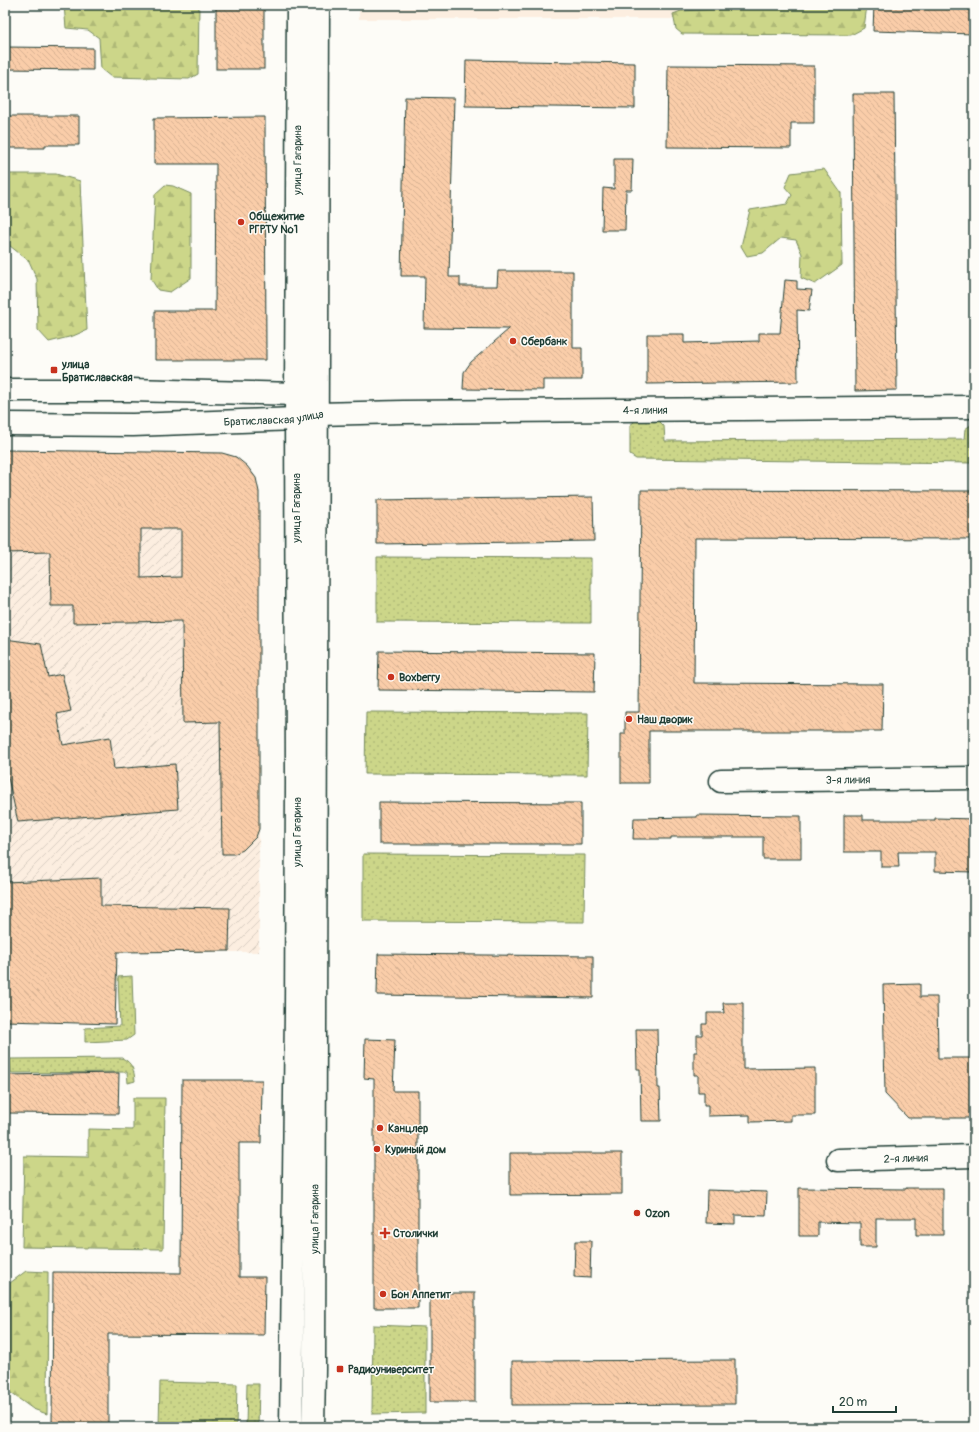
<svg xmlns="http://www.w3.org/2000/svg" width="979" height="1432" font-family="Pangolin,sans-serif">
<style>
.built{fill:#fceee0}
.industrial{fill:url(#industrial-furrows)}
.grass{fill:url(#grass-dots);stroke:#768a5e}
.forest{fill:url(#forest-firs);stroke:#768a5e}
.building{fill:url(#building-back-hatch);stroke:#1f3d34;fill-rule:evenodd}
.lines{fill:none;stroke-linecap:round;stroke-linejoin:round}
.minor-casing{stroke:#1f3d34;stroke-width:25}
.tertiary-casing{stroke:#1f3d34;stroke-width:25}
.secondary-casing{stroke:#1f3d34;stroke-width:25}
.minor{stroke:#fdfcf7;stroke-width:22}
.tertiary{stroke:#fdfcf7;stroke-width:22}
.secondary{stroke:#fdfcf7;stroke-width:22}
.poi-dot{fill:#c8321e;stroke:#fdfcf7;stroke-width:1.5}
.labels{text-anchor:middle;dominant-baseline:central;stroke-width:3;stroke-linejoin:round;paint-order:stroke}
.street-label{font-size:11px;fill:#1f3d34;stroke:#fdfcf7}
.poi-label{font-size:11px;font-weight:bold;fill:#1f3d34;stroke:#fdfcf7;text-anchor:start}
</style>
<defs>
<pattern id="industrial-furrows" width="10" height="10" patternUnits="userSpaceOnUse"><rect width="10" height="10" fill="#fceee0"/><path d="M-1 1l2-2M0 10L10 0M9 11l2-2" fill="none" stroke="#d8cdc1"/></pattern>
<pattern id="grass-dots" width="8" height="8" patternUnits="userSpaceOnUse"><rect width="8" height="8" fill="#ccd689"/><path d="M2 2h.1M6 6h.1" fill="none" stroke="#afb977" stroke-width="1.8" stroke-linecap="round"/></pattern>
<pattern id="forest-firs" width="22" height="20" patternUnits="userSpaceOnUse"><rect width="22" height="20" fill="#ccd689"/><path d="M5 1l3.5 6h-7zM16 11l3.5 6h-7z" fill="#afb977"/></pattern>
<pattern id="building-back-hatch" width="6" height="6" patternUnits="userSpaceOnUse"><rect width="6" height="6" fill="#facda9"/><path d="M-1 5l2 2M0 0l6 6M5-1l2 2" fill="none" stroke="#d6b192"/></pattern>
</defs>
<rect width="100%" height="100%" fill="#fdfcf7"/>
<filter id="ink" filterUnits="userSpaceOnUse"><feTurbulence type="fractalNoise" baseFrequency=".025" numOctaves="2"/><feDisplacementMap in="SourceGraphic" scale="8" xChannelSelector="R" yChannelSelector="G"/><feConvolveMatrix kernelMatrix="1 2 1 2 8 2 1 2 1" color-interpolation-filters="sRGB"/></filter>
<g filter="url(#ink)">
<!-- built -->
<rect class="built" x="359" y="5" width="489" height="14"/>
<!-- industrial -->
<path class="industrial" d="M 5,450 L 222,453 L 236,457 L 247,466 L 256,478 L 259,492 L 259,952 L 5,952 Z"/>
<!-- grass -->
<g class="grass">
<path d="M 638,419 L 658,420 L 664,426 L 665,441 L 964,439 L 965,429 L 974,423 L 974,463 L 636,459 L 630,455 L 630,425 Z"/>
<path d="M 377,557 L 591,558 L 591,623 L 377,622 Z"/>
<path d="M 366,712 L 588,713 L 587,775 L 365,774 Z"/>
<path d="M 363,854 L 585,855 L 584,922 L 363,921 Z"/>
<path d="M 132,976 L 134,1035 L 127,1040 L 85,1042 L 85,1028 L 120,1026 L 118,977 Z"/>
<path d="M 122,1058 C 133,1063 134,1071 135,1081 L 128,1083 L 127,1072 L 11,1073 L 10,1059 Z"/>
<path d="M 373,1325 L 425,1327 L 425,1413 L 372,1414 Z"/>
<path d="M 160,1382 L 237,1384 L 236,1427 L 159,1427 Z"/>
<path d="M 247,1384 L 259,1384 L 258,1427 L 246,1427 Z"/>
</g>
<!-- forest -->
<g class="forest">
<path d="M 64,5 L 199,5 L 198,74 L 189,79 L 111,77 L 101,69 L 99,38 L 88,30 L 66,28 Z"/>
<path d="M 794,5 L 867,5 L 864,28 L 851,35 L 682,34 L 676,29 L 673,14 L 681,11 Z"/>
<path d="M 824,169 L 841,193 L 842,265 L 815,284 L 801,278 L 802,254 L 796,240 L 781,238 L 763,253 L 747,256 L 741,246 L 750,210 L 787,204 L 792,195 L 785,187 L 791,173 Z"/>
<path d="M 5,174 L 56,174 L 80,181 L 87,330 L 73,336 L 49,342 L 38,330 L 37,279 L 29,261 L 5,242 Z"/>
<path d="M 165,185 L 173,186 L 191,194 L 191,278 L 170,292 L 158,290 L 151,279 L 155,194 Z"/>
<path d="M 133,1098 L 165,1098 L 163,1249 L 22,1247 L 24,1156 L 88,1157 L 88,1129 L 133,1130 Z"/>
<path d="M 26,1271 L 48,1272 L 47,1414 L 33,1409 L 8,1391 L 10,1283 Z"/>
</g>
<!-- building -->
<g class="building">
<rect x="216" y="5" width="48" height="64"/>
<path d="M 874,5 L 974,5 L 974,34 L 873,31 Z"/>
<path d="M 5,47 L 93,48 L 93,70 L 5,69 Z"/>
<path d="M 466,60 L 635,63 L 635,108 L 465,106 Z"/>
<path d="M 668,65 L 814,66 L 814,123 L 791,123 L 791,148 L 667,147 Z"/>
<path d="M 853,94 L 894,94 L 897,390 L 855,391 Z"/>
<path d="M 405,97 L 454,98 L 449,277 L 460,277 L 460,286 L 497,286 L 498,271 L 573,271 L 573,348 L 582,348 L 582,380 L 543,380 L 543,390 L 463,389 L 464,372 L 471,362 L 509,329 L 424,328 L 425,276 L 401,276 Z"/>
<path d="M 5,116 L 79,116 L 79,145 L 45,145 L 45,148 L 5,148 Z"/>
<path d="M 265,117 L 266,360 L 155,360 L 155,311 L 215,311 L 216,164 L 154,164 L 154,118 Z"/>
<path d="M 614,159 L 633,159 L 632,190 L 626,190 L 625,230 L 602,230 L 603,188 L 614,189 Z"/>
<path d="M 785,280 L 797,281 L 797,289 L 812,290 L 809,311 L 797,310 L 798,382 L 647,384 L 647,334 L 684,334 L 684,343 L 759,341 L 759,333 L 780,333 Z"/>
<path d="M 5,450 L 222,453 L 236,457 L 247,466 L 256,478 L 259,492 L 259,829 L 256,837 L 243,850 L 234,854 L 222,854 L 220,722 L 183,723 L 182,621 L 73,623 L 73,606 L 51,606 L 50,552 L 5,553 ZM 141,529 L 181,529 L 181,577 L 141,578 Z"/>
<path d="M 641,490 L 974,491 L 974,539 L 695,538 L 694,683 L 883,684 L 882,731 L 649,731 L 649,783 L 621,783 L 621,734 L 625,734 L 625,712 L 639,712 Z"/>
<path d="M 593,497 L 594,541 L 377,544 L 377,500 Z"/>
<path d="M 5,639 L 41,644 L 48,677 L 62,674 L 71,711 L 57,714 L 63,745 L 110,737 L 114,769 L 175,764 L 178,809 L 18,822 L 5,764 Z"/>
<path d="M 379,651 L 595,653 L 594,692 L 378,690 Z"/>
<path d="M 379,802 L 581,803 L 581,844 L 379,844 Z"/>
<path d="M 697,815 L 801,816 L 801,859 L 763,859 L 763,837 L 671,837 L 671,839 L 633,839 L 634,818 L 697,817 Z"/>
<path d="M 844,815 L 863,815 L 863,820 L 935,820 L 935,818 L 974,819 L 974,872 L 935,871 L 935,852 L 898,852 L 899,867 L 881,867 L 881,852 L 844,852 Z"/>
<path d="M 101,878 L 101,906 L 230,908 L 229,951 L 117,952 L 115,1024 L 5,1021 L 5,882 Z"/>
<path d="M 378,954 L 593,956 L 593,998 L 377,995 Z"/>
<path d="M 920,984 L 920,997 L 937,997 L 938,1058 L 974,1058 L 974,1118 L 908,1118 L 885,1094 L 883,985 Z"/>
<path d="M 723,1003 L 743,1003 L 743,1069 L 815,1068 L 815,1115 L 791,1115 L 791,1121 L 750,1122 L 750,1115 L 708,1116 L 708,1105 L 704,1105 L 704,1092 L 698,1092 L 698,1075 L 694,1075 L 694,1052 L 697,1052 L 697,1035 L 702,1035 L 702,1024 L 707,1024 L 707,1013 L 724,1013 Z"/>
<path d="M 636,1029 L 657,1029 L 658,1088 L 660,1088 L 661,1121 L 641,1121 L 640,1069 L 637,1069 Z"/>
<path d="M 365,1039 L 395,1040 L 393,1091 L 418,1091 L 418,1308 L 374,1308 L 374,1079 L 364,1078 Z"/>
<path d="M 119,1073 L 118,1114 L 5,1113 L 5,1075 Z"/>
<path d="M 182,1080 L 262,1080 L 261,1143 L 239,1143 L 239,1277 L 265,1277 L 264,1335 L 108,1334 L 108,1427 L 52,1427 L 53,1272 L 181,1273 Z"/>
<path d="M 510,1153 L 622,1153 L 622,1194 L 510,1195 Z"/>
<path d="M 799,1188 L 906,1189 L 906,1188 L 943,1188 L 943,1235 L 916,1235 L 916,1218 L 876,1218 L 876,1247 L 860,1247 L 860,1223 L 818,1222 L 818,1236 L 799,1236 Z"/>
<path d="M 707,1190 L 767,1192 L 766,1216 L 735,1215 L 735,1224 L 706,1223 Z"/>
<path d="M 575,1241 L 591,1241 L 590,1278 L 574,1277 Z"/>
<rect x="430" y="1293" width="45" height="109"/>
<path d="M 735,1360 L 735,1404 L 512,1405 L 512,1361 Z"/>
</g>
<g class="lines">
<!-- minor casing -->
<g class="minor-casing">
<g id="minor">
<path id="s1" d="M 721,781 L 974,778"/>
<path id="s2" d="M 838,1160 L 974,1156"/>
</g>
</g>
<!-- tertiary casing -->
<g class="tertiary-casing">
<g id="tertiary">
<path d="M 5,390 L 130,390 L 296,394 L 309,407"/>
<path id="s3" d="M 5,424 L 133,425 L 296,419 L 317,414 L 403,412 L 974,407"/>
</g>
</g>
<!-- secondary casing -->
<g class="secondary-casing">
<g id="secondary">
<path id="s4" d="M 291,1427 L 296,1011 L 297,783 L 296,394 L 298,5"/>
<path id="s5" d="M 313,1427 L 314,1369 L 318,5"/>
</g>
</g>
<!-- minor -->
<use href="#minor" class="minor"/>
<!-- tertiary -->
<use href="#tertiary" class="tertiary"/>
<!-- secondary -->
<use href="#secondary" class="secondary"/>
</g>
</g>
<!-- markers -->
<g class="poi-dot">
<circle cx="241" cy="222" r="4"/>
<circle cx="513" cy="341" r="4"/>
<rect x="50" y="366" width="8" height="8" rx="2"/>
<circle cx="391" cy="677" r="4"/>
<circle cx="629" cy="719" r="4"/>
<circle cx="380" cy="1128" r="4"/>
<circle cx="377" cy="1149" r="4"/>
<circle cx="637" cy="1213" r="4"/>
<path d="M383 1227h4v4h4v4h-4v4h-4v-4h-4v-4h4z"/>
<circle cx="383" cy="1294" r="4"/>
<rect x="336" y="1365" width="8" height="8" rx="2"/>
</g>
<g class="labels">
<!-- street labels -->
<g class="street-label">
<text stroke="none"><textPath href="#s4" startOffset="1267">улица Гагарина</textPath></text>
<text stroke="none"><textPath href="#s3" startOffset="641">4-я линия</textPath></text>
<text stroke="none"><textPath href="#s3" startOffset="269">Братиславская улица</textPath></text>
<text transform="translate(296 508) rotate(-90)">улица Гагарина</text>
<text stroke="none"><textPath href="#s1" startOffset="127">3-я линия</textPath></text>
<text stroke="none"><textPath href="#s4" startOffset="595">улица Гагарина</textPath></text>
<text stroke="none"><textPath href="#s2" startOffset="68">2-я линия</textPath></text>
<text stroke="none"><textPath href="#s5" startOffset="208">улица Гагарина</textPath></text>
</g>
<!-- poi labels -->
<g class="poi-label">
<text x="249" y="216">Общежитие<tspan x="249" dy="13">РГРТУ №1</tspan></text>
<text x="521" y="341">Сбербанк</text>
<text x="62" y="364">улица<tspan x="62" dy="13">Братиславская</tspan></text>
<text x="399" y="677">Boxberry</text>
<text x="637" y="719">Наш дворик</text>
<text x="388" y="1128">Канцлер</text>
<text x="385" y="1149">Куриный дом</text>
<text x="645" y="1213">Ozon</text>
<text x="393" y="1233">Столички</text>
<text x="391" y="1294">Бон Аппетит</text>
<text x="348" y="1369">Радиоуниверситет</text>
</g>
</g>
<!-- margin -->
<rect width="979" height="1432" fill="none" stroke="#fdfcf7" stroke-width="20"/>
<rect x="10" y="10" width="959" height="1412" fill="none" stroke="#1f3d34" stroke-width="1.5" filter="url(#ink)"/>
<!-- scale -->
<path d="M833 1406v6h63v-6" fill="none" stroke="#1f3d34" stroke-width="2"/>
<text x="839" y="1406" font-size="12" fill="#1f3d34" stroke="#fdfcf7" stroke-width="3" paint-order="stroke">20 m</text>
</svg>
